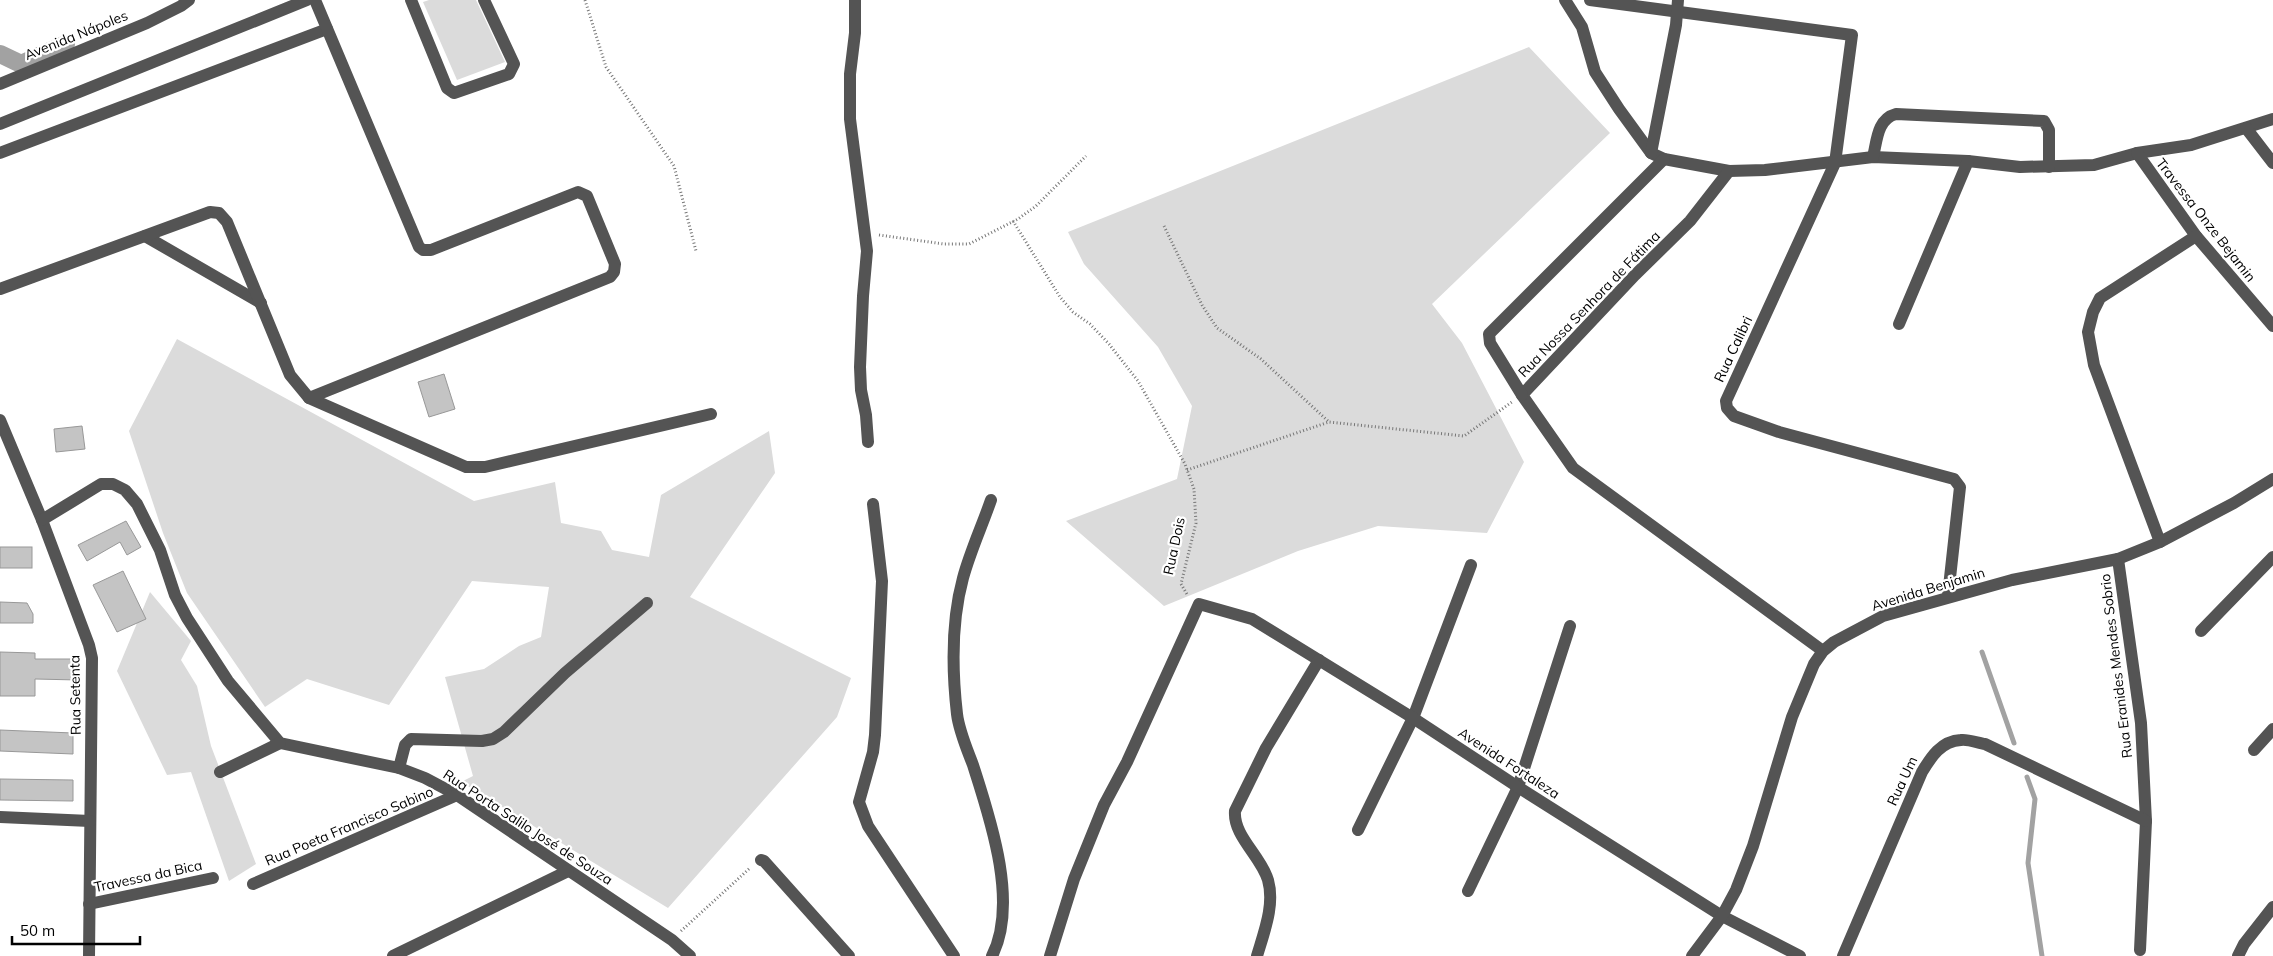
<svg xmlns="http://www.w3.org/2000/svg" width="2273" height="956" font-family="Mulish,sans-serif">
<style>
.green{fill:#dbdbdb}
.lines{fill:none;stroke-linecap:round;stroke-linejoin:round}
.stream{stroke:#a2a2a2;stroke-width:5}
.canal{stroke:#a2a2a2;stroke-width:18}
.building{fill:#c4c4c4;stroke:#989898}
.path{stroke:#767676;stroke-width:3;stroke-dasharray:1 2.5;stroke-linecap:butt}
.minor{stroke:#545454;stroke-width:12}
.labels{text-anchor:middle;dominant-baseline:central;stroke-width:4.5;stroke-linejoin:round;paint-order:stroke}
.street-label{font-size:14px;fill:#000;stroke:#fff}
</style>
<rect width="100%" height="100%" fill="#fff"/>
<!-- green -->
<g class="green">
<path d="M 429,0 L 476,0 L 505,62 L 457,80 L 423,2 Z"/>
<path d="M 1529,47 L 1610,133 L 1432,304 L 1462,343 L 1524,462 L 1487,533 L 1378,526 L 1298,551 L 1164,606 L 1066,521 L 1177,479 L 1192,406 L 1158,347 L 1084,264 L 1068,232 Z"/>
<path d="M 177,339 L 474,501 L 555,482 L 561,523 L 601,531 L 612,550 L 649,557 L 661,495 L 769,431 L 775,473 L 690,597 L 851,678 L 837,717 L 668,908 L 461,782 L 473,776 L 445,677 L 484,669 L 519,646 L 541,637 L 549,587 L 472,581 L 389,705 L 307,679 L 265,707 L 187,593 L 163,533 L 129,431 Z"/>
<path d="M 150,592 L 191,641 L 181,660 L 197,686 L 211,746 L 256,864 L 229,881 L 191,772 L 167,775 L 117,671 Z"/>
</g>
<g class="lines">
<!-- stream -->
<g class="stream">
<path d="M 1982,652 L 2014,743"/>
<path d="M 2027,777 L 2035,799 L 2028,863 L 2042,956"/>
</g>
<!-- canal -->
<path class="canal" d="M 0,54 L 21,64 L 66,44"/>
</g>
<!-- building -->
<g class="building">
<path d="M 444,374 L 455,409 L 429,417 L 418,382 Z"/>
<path d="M 82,426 L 85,449 L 56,452 L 54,429 Z"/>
<path d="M 126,521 L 141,547 L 127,555 L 120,542 L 87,561 L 78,545 Z"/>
<rect x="0" y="547" width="32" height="21"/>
<path d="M 123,571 L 146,619 L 117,632 L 93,585 Z"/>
<path d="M 0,602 L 27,603 L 33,614 L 33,623 L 0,623 Z"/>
<path d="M 0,652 L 35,653 L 35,659 L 79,659 L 78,680 L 35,679 L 35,696 L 0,696 Z"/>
<path d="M 0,730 L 73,733 L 73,754 L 0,751 Z"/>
<path d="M 0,779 L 73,780 L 73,801 L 0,800 Z"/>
</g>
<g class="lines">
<!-- path -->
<g class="path">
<path d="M 585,0 L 606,67 L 674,166 L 696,251"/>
<path d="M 1013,221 L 1060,297 L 1073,312 L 1090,324 L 1109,344 L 1138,381 L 1185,464 L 1194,489 L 1196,523 L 1181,584 L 1188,596"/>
<path d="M 1164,226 L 1202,305 L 1217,328 L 1261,359 L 1329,422"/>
<path d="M 879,235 L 944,244 L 969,244 L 1018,219 L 1036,206 L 1086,156"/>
<path d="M 1187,470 L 1329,422 L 1464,436 L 1512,402"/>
<path d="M 681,931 L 750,868"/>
</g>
<!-- minor -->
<g class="minor">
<path d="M 411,0 L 447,88 L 454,93 L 509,74 L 514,64 L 484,0"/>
<path d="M 855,0 L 855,33 L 850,74 L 850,119 L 867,251 L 863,296 L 860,367 L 861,390 L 866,415 L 868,442"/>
<path d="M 1565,0 L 1582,27 L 1595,72 L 1619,109 L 1651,153 L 1664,159 L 1729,171 L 1765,170 L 1873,157 L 1968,161 L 2020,167 L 2094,165 L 2137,153 L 2191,145 L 2273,119"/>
<path d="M 1590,0 L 1852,35 L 1835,163 L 1726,401 L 1727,408 L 1734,416 L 1779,432 L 1954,479 L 1960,487 L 1948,596"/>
<path d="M 0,84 L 147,23 L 181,6 L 189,0"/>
<path d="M 0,124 L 307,0"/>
<path d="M 2246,128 L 2273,163"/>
<path d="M 0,153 L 327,29"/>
<path d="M 1651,153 L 1676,25 L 1678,0"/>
<path d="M 2137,153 L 2196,236 L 2273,326"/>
<path d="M 1873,157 C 1877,141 1877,119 1896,114 L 2044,121 L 2049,130 L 2049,167"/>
<path d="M 1729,171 L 1690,221 L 1635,275 L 1522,395 L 1573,468 L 1823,651"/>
<path d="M 145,236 L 261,303"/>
<path d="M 0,289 L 210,212 L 219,213 L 227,222 L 290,375 L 309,398 L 466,467 L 485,467 L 711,414"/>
<path d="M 1899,324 L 1968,161"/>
<path d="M 1522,395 L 1490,343 L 1489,334 L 1664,159"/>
<path d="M 309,398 L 610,277 L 614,272 L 615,264 L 587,196 L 578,192 L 431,250 L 423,250 L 419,247 L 315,0"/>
<path d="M 0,420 L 42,520 L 89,645 L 92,658 L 89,956"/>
<path d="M 991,500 C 982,526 970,552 963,578 C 951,622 952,670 957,714 C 959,731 967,749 973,765 C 990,818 1019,903 992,956"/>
<path d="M 873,504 L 882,581 L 875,735 L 873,752 L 859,802 L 868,826 L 954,956"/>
<path d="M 42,520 L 101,484 L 113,484 L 125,490 L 137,504 L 160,550 L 175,595 L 187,618 L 228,681 L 280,743 L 399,768 L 425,778 L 457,795 L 672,940 L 690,956"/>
<path d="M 2160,542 L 2094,365 L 2088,332 L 2093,312 L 2100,298 L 2196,236"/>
<path d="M 2118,559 L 2141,723 L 2146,821 L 2140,950"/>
<path d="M 2201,631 L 2273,557"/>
<path d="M 2254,750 L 2273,729"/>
<path d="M 399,768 L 405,745 L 411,739 L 482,741 L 493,739 L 504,732 L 565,673 L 647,603"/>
<path d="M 220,772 L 280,743"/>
<path d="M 0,817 L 90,821"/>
<path d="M 1358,830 L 1413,718 L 1471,565"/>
<path d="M 761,860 L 764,861 L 849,956"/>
<path d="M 253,884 L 457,795"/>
<path d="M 1468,891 L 1518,787 L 1570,626"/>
<path d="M 89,904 L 213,878"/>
<path d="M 393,956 L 568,871"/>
<path d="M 1050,956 L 1074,879 L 1104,805 L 1127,762 L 1199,604 L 1252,619 L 1413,718 L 1518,787 L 1722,916 L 1800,956"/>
<path d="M 1257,956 C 1264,932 1275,905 1268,880 C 1261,856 1233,836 1235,811 L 1266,748 L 1319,660"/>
<path d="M 1692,956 L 1722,916 L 1736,890 L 1753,846 L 1792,717 L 1814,664 L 1823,651 L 1834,642 L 1883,616 L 2012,580 L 2118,559 L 2160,542 L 2234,503 L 2273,479"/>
<path d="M 1843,956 L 1922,772 C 1931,757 1941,741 1961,740 C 1968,739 1978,743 1985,744 L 2146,821"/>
<path d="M 2238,956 L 2244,944 L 2273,907"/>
</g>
</g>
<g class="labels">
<!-- street labels -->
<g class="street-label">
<text transform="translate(76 35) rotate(-22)">Avenida Nápoles</text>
<text transform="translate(2206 220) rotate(52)">Travessa Onze Bejamin</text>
<text transform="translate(1589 304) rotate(-46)">Rua Nossa Senhora de Fátima</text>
<text transform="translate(1733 349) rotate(-65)">Rua Calibri</text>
<text transform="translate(1174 546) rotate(-78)">Rua Dois</text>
<text transform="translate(1928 589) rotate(-17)">Avenida Benjamin</text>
<text transform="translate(2116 666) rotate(-97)">Rua Eranides Mendes Sobrio</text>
<text transform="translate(75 695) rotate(-91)">Rua Setenta</text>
<text transform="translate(1509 763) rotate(33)">Avenida Fortaleza</text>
<text transform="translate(1902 781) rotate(-65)">Rua Um</text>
<text transform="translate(349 826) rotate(-23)">Rua Poeta Francisco Sabino</text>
<text transform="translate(528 827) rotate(33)">Rua Porta Salilo José de Souza</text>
<text transform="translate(148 876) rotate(-12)">Travessa da Bica</text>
</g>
</g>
<!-- scale -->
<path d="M12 936v8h128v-8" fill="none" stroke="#000000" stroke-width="2.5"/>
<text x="20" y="936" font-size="15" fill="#000000" stroke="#ffffff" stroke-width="4" paint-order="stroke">50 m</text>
</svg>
